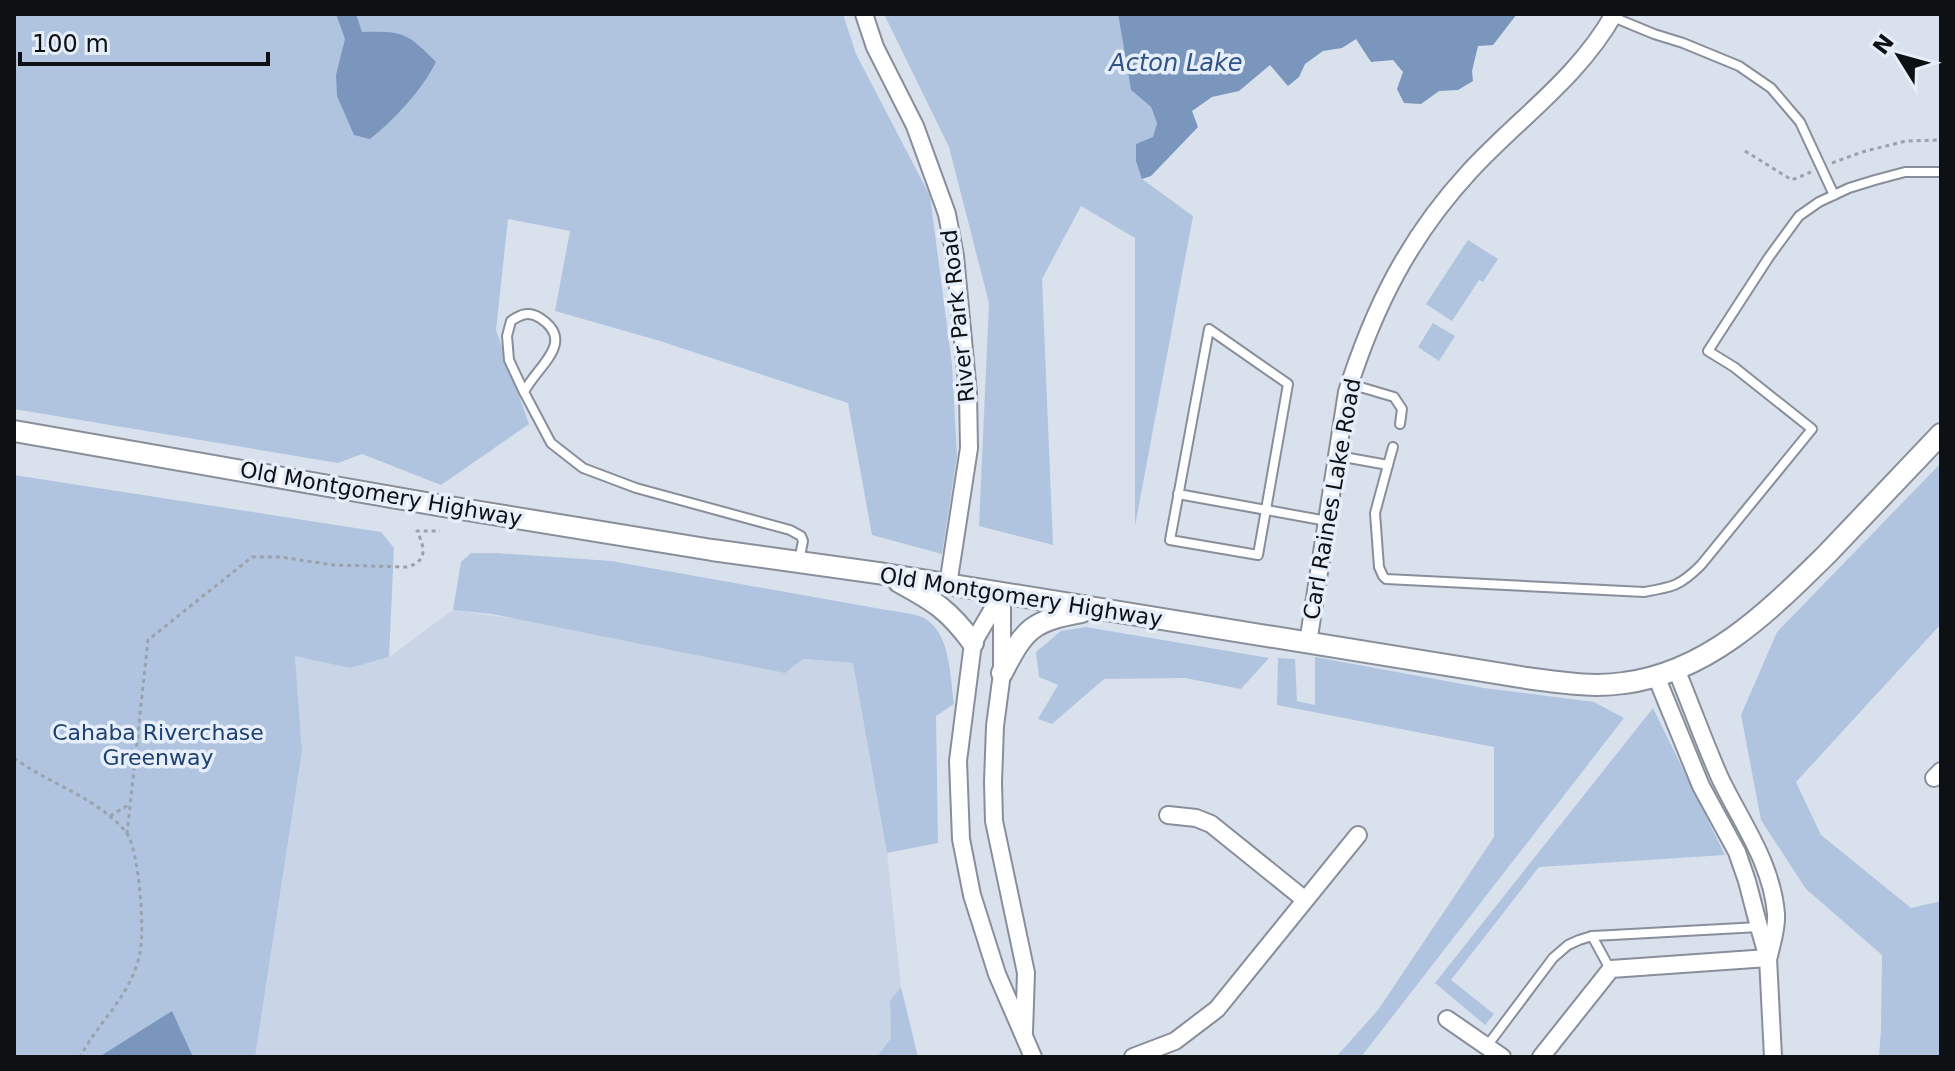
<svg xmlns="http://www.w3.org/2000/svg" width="1955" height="1071" font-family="'DejaVu Sans',sans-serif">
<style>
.built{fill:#c9d5e7}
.green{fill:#b0c4e0}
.water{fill:#7b96bc}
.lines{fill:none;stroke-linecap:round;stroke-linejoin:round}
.service-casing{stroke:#888f9a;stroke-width:12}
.minor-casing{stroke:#888f9a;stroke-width:20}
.tertiary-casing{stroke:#888f9a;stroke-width:24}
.path{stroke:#9ba2ab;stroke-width:3;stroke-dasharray:4 4;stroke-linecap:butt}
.service{stroke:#fff;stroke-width:8}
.minor{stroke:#fff;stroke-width:16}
.tertiary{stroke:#fff;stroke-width:20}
.labels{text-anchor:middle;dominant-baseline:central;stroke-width:7;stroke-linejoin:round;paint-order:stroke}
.street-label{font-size:22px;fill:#0e1114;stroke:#e6eefa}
.park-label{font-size:22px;fill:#1d4172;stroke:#e6eefa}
.water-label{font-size:24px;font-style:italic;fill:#305487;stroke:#e6eefa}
</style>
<rect width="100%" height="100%" fill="#d9e1ed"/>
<!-- built -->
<path class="built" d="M 453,610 L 803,659 L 853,663 L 887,853 L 901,987 L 890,1002 L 891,1038 L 877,1057 L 255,1057 L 302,751 L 295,655 L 350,668 L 389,657 Z"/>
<!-- green -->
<g class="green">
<path d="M 14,14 L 843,14 L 856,54 L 930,196 L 952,364 L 957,456 L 942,554 L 872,535 L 848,403 L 660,341 L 555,311 L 570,231 L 508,219 L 496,330 L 529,424 L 441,485 L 362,454 L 338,463 L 14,409 Z"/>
<path d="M 884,14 L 1118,14 L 1131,90 L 1151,107 L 1157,123 L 1142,179 L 1193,216 L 1135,526 L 1135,238 L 1081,206 L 1042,279 L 1053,545 L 979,526 L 989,303 L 949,147 Z"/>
<path d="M 1468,240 L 1498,259 L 1483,282 L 1479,280 L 1452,321 L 1426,304 Z"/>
<path d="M 1433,323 L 1455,336 L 1439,361 L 1418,347 Z"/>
<path d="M 1941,463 L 1941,624 L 1796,782 L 1821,835 L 1911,908 L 1941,901 L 1941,1057 L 1879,1057 L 1881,1029 L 1882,955 L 1806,889 L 1761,820 L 1741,715 L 1777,632 Z"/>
<path d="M 14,475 L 381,532 L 394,548 L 389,657 L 350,668 L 295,656 L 302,751 L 255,1057 L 14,1057 Z"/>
<path d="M 471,553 L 496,553 L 611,561 L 881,609 C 892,611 914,613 924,618 C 951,633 950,677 954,704 L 936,716 L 938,843 L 887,853 L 853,663 L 803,659 L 785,673 L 492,614 L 453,610 L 461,562 Z"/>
<path d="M 1086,627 L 1269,658 L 1241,689 L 1185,678 L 1104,679 L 1052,724 L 1038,719 L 1058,685 L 1039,677 L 1036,652 L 1061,631 Z"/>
<path d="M 1315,657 L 1484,688 L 1594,702 L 1624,718 L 1361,1057 L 1336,1057 L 1378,1010 L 1494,837 L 1494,747 L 1277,705 L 1278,658 L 1295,659 L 1297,701 L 1315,705 Z"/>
<path d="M 1653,708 L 1725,855 L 1539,867 L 1451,980 L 1494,1014 L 1485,1025 L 1435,983 Z"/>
<path d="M 901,987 L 918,1057 L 877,1057 L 891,1038 L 890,1001 Z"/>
</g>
<!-- water -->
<g class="water">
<path d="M 336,14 L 356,14 L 362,32 C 404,31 407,33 436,62 C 422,90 394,120 370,139 L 354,135 L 337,96 L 336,75 L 345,39 Z"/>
<path d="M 1118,14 L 1517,14 L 1493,45 L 1478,46 L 1472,71 L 1473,81 L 1458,90 L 1439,91 L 1421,104 L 1404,103 L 1397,89 L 1403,72 L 1393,60 L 1371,62 L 1356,39 L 1342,48 L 1323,51 L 1305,64 L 1299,77 L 1288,86 L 1270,65 L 1239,91 L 1212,97 L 1192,111 L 1198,127 L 1151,176 L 1142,179 L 1136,161 L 1136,144 L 1153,137 L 1157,123 L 1151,107 L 1131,90 Z"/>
<path d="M 172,1011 L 193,1057 L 99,1057 Z"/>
</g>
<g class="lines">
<!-- service casing -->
<g class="service-casing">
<g id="service">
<path d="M 1613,17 L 1654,34 L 1683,43 L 1739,66 L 1771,88 L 1800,122 L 1834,195"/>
<path d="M 1209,329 L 1288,384 L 1258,555 L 1170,540 Z"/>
<path d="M 1350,384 L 1394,397 L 1402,409 L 1400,424"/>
<path d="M 524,392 C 537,366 577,342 540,318 C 529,311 521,314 511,321 L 507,336 L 509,360 L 524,392 L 551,443 L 583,468 L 636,488 L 790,530 L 801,536 L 803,541 L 799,561"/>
<path d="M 1338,456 L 1388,465 L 1375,513 L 1379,567 L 1383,576 L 1386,579 L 1644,592 C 1673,587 1680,586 1701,565 L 1812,429 L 1734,367 L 1708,351 L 1769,257 L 1799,216 L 1819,202 L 1849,188 L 1875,180 L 1905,172 L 1941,172"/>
<path d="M 1388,465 L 1393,447"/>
<path d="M 1178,494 L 1327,521"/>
<path d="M 1592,936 L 1610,969"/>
<path d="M 1487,1046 L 1553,958 L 1568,945 L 1579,940 L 1592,936 L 1612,935 L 1759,927"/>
</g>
</g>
<!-- minor casing -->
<g class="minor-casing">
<g id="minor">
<path d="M 864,14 L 875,47 L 915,126 L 947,214 L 955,256 L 968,393 L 969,448 L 948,585"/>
<path d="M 1002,593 L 973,643 L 958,761 L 961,839 L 972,895 L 997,974 L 1033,1057"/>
<path d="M 1002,595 L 1002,673 L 995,726 L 993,782 L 994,821 L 1026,973 L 1024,1032"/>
<path d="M 1308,643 L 1347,392 C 1374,307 1409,237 1470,171 C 1518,119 1579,77 1614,14"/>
<path d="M 1676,669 C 1691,705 1704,742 1720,778 C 1741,822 1772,863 1776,914 C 1777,928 1772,942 1769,956"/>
<path d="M 1656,676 L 1701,786 L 1737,852 L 1747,881 L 1759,927 L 1768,958 L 1773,1057"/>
<path d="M 1934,778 L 1941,771"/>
<path d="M 1168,815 L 1196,818 L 1211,824 L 1304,899"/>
<path d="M 1447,1019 L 1502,1057"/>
<path d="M 1133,1057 L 1175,1041 L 1217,1009 L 1358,835"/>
<path d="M 1541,1057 L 1611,969 L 1768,958"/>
</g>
</g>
<!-- tertiary casing -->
<g class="tertiary-casing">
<g id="tertiary">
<path d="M 14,431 L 443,506 L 712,550 L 885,574 L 1526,678 C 1558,682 1592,688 1624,683 C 1709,672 1769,611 1827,554 C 1865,514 1903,474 1941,434"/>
<path d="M 899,582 C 934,601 949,610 973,643"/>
<path d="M 1002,673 C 1025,628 1032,621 1082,612"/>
</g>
</g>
<!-- path -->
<g class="path">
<path d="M 1745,151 L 1792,180 L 1811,172"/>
<path d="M 1832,163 L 1862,152 L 1906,141 L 1941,140"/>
<path d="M 14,758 C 45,781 84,793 113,819 C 119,824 125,830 129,837 C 139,858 145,929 140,952 C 139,959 136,968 133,975 C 120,1005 95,1028 80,1057"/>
<path d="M 110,816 L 130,804"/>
<path d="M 127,834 L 148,640 L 252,557 L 280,557 L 334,565 L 407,567 C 428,561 425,548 417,531 L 440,531"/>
</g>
<!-- service -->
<use href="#service" class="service"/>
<!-- minor -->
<use href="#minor" class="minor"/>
<!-- tertiary -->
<use href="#tertiary" class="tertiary"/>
</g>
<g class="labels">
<!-- street labels -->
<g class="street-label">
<text transform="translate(958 316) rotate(-96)">River Park Road</text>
<text transform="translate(381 494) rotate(10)">Old Montgomery Highway</text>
<text transform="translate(1332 499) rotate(-80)">Carl Raines Lake Road</text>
<text transform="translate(1021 597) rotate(9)">Old Montgomery Highway</text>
</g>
<!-- park labels -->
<g class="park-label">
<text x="158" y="732">Cahaba Riverchase<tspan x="158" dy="25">Greenway</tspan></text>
</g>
<!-- water labels -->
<g class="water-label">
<text x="1176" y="63">Acton Lake</text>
</g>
</g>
<!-- border -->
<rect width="1955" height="1071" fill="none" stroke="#0e1114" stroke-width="32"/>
<!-- north arrow -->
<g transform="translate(1899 56) rotate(307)" stroke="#e6eefa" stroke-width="6" paint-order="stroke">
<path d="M0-6L14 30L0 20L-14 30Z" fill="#0e1114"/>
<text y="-12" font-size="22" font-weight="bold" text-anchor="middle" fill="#0e1114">N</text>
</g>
<!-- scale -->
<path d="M20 52v12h248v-12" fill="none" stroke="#0e1114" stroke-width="4"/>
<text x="32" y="52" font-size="24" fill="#0e1114" stroke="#e6eefa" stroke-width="6" paint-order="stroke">100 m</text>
</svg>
